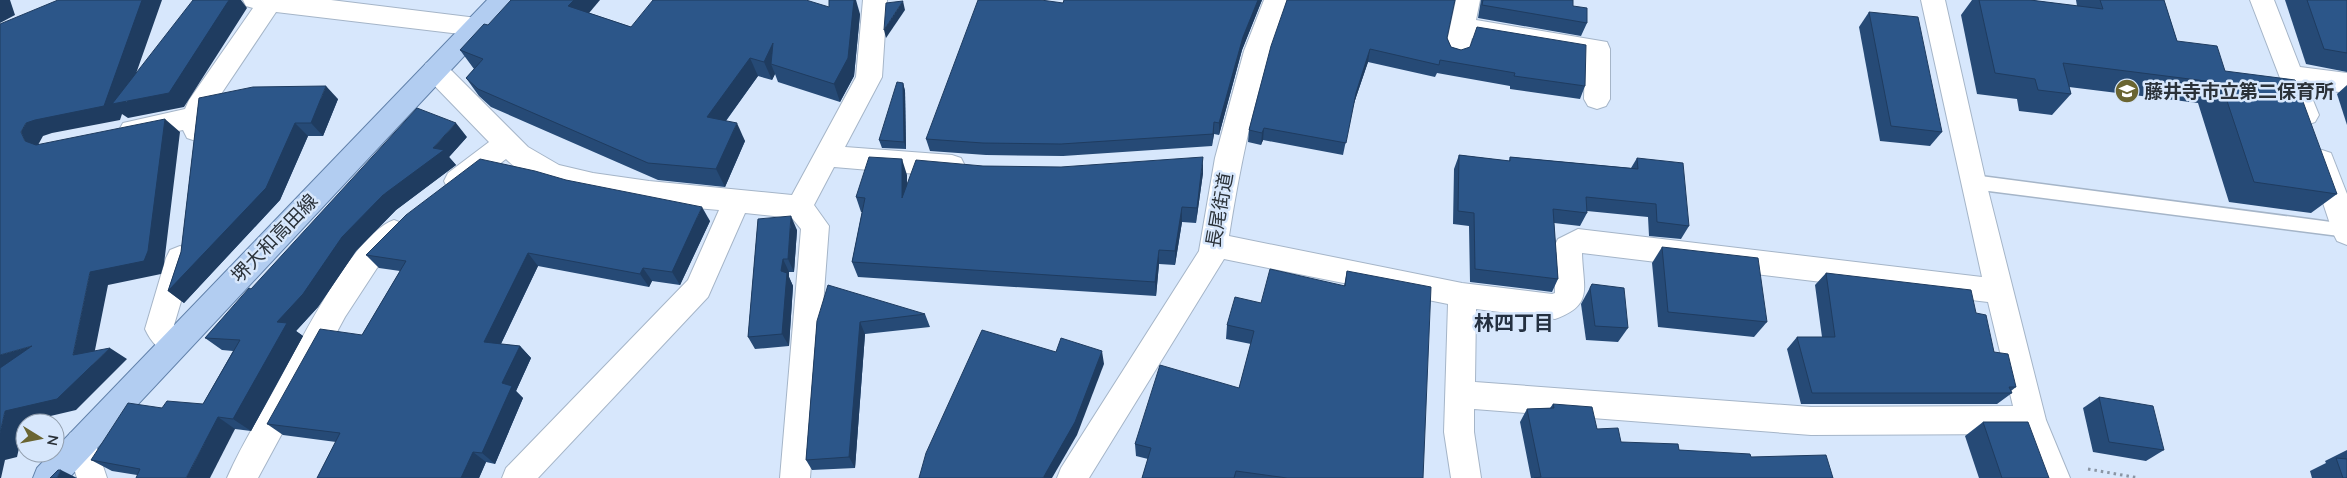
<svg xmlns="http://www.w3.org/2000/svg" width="2347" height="478" font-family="Mulish,'Noto Sans JP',sans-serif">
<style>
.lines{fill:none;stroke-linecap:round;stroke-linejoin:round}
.service-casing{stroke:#a5b5c8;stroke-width:3}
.minor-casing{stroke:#a5b5c8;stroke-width:2}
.primary-casing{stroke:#6181aa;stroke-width:2}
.path{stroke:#8a96a5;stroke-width:3;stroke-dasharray:2.5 4;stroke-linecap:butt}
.service{fill:#fff;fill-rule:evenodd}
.minor{fill:#fff;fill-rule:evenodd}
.primary{fill:#b2cdf1;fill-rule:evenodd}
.wall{fill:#264a76}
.shaded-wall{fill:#1f3c60}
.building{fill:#2c5689;stroke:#1f3c60}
.labels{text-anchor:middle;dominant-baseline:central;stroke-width:5;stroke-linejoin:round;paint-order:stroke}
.poi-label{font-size:19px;font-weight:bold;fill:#2b3239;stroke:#d7e7fc;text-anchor:start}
.street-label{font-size:19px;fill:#2b3239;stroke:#d7e7fc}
.neighbourhood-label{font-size:20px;font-weight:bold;fill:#243040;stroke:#d7e7fc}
</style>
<rect width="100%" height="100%" fill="#d7e7fc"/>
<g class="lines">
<!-- service casing -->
<g class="service-casing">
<path id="service" d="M 1973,175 L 2346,224 L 2347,237 L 1973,189 L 1967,187 L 1965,182 L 1967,177 Z"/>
</g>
<!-- minor casing -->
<g class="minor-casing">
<g id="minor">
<path d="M 243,0 L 331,0 L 477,18 L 486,20 L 489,27 L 486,34 L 477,36 L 276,12 L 211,109 L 209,131 L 205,138 L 196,141 L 187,138 L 183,130 L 132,140 L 123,137 L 119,130 L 123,123 L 185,109 L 189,100 L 253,8 L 246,6 Z"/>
<path d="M 863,0 L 887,0 L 882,77 L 845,147 L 952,155 L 961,158 L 965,166 L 961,174 L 952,177 L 834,167 L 814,205 L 829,226 L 810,478 L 780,478 L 801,229 L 792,218 L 745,213 L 708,297 L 538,478 L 502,478 L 506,468 L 688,280 L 719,210 C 662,204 547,201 506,159 C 490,171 469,196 448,189 L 444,181 L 448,173 L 489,142 L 426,77 L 422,70 L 426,63 L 435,60 L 444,63 L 528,147 L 559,165 L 593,173 L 649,181 L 792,195 L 856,77 Z"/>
<path d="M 1264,0 L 1288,0 C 1258,79 1242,153 1229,236 L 1462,283 L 1552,294 L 1555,293 L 1554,247 L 1558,239 L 1578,229 L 1982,277 L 1921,0 L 1945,0 L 1986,182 L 2046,420 L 2070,478 L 2040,478 L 2022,434 L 1811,435 L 1474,409 L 1474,432 L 1481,478 L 1451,478 L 1444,432 L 1448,304 L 1224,259 L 1089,478 L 1057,478 L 1061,468 L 1199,251 L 1215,158 L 1244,51 ZM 1582,253 L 1988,302 L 2013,406 L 1811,407 L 1475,382 L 1476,309 L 1555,319 C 1594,305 1583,289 1582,253 Z"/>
<path d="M 1456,0 L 1480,0 L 1476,20 L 1607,42 L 1610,49 L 1610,99 L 1606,106 L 1597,109 L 1588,106 L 1584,99 L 1585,57 L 1472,38 L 1466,58 L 1457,61 L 1448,58 L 1445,51 Z"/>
<path d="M 2250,0 L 2274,0 L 2300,67 L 2347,73 L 2347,93 L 2308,88 L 2319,115 L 2315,122 L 2306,125 L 2297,122 Z"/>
<path d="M 2322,150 L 2331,153 L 2347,194 L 2347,245 L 2337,241 L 2333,233 L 2309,161 L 2313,153 Z"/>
<path d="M 394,220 L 404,224 L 408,232 L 404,240 L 377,268 L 345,317 L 258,478 L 227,478 C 240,448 258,419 274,390 C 297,349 351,235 394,220 Z"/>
<path d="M 180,246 L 190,250 L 194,258 L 174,325 L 184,335 L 188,344 L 184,353 L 174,357 C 160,352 151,342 145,329 L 166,258 L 170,250 Z"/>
<path d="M 81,429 L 92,433 L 107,478 L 77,478 L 66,443 L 70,433 Z"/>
</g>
</g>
<!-- primary casing -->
<g class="primary-casing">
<path id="primary" d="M 487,0 L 514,0 L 511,6 L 69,478 L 33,478 L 37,468 L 51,453 L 55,453 L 55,449 Z"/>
</g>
<!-- path -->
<path class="path" d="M 2088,469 L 2139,478"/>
<!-- service -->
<use href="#service" class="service"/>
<!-- minor -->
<use href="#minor" class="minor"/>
<!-- primary -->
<use href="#primary" class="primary"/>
</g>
<!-- wall -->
<g class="wall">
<path d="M 1064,0 L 1262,0 L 1242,50 L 1219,135 L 1214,134 L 1212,146 L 1063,156 L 986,155 L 930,151 L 926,139 L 1063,3 Z"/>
<path d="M 1287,0 L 1447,38 L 1451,47 L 1585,86 L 1580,99 L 1510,89 L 1510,86 L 1437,73 L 1435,77 L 1368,62 L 1353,106 L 1343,155 L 1263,140 L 1261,145 L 1248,142 L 1249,130 Z"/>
<path d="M 1481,0 L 1573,0 L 1573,6 L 1587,23 L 1581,36 L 1478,18 Z"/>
<path d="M 1972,0 L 2030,0 L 2077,6 L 2076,0 L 2164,0 L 2177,41 L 2225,71 L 2337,194 L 2311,213 L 2229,202 L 2198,103 L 2069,87 L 2071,94 L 2052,115 L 2019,111 L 2017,99 L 1977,94 L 1961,15 Z"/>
<path d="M 2285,0 L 2347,0 L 2347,72 L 2306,64 Z"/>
<path d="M 829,7 L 860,14 L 854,76 L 840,102 L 778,82 L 775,74 L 772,80 L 758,76 L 726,121 L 745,141 L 725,187 L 658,180 L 491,107 L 479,96 L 466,78 L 474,69 L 460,50 L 488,25 L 589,13 L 631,27 Z"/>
<path d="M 1869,12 L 1942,132 L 1930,146 L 1880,141 L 1859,27 Z"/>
<path d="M 903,83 L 905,91 L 906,149 L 882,148 L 879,140 Z"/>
<path d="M 2347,85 L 2347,125 L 2337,94 Z"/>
<path d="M 199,98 L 338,99 L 323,136 L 308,136 L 280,200 L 184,303 L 168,291 L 181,252 Z"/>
<path d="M 467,137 L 449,157 L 456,165 L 396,210 L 356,251 L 318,307 L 296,331 L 303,336 L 251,431 L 235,429 L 137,475 L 112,471 L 91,460 L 162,408 L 203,404 L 233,351 L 222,350 L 205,338 L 251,289 Z"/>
<path d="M 1459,155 L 1509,161 L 1510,157 L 1631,168 L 1637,158 L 1689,226 L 1681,239 L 1649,236 L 1648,217 L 1587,211 L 1587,213 L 1580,226 L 1554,223 L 1558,279 L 1552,292 L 1470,282 L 1469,226 L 1453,224 L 1454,169 Z"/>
<path d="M 983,166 L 1203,173 L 1196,223 L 1182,222 L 1175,265 L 1159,264 L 1156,296 L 858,277 L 852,262 L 862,212 L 861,212 L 856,197 L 907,175 L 907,186 Z"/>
<path d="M 566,180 L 710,221 L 680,285 L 652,281 L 649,287 L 538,266 L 501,344 L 520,346 L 531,358 L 516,391 L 523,398 L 495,464 L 486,462 L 479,478 L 317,478 L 336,442 L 283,435 L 267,424 L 362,335 L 400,271 L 379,268 L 366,255 Z"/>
<path d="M 758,219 L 797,230 L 794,272 L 789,272 L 789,277 L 793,286 L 789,346 L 755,349 L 748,337 Z"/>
<path d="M 1662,247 L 1767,322 L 1754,337 L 1658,327 L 1652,263 Z"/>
<path d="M 1347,271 L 1423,478 L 1142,478 L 1148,459 L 1136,456 L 1135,444 L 1239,388 L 1251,344 L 1226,339 L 1227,325 L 1261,303 L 1344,286 Z"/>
<path d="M 1826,273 L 1976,313 L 1994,352 L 2016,387 L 2011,391 L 2012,393 L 1997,404 L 1801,404 L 1787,349 L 1797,337 L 1822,337 L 1815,285 Z"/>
<path d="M 1592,284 L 1628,328 L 1618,342 L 1586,340 L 1581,304 Z"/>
<path d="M 925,314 L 930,327 L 865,334 L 855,468 L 812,470 L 806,460 L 817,321 Z"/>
<path d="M 2099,397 L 2164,450 L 2146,461 L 2093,452 L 2083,408 Z"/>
<path d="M 1553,404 L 1621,442 L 1679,450 L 1751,457 L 1833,478 L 1531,478 L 1520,422 L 1527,409 L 1550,408 Z"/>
<path d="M 1983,422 L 2049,478 L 1979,478 L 1965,436 Z"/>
<path d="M 2347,450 L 2347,478 L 2312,478 L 2310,471 L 2326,463 L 2325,461 Z"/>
</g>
<!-- shaded-wall -->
<g class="shaded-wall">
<path d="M 0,0 L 10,0 L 15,15 L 0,23 Z"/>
<path d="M 142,0 L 162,0 L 126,102 L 229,0 L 241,0 L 247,8 L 184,107 L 128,118 L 122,114 L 120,120 L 52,133 L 43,136 L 38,145 L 42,155 L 25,141 L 21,132 L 26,123 Z"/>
<path d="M 574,0 L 600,0 L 579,25 L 568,6 Z"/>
<path d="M 854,0 L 856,0 L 860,14 L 854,76 L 840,102 L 834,84 Z"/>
<path d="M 1258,0 L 1262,0 L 1242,50 L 1219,135 L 1219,123 L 1243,37 Z"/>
<path d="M 903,1 L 905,10 L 886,38 L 884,30 Z"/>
<path d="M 773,43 L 771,64 L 775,74 L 772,80 L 764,62 Z"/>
<path d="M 1370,49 L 1368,62 L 1353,106 L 1343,155 L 1356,93 Z"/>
<path d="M 750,58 L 758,76 L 716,134 L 707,117 Z"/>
<path d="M 903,83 L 905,91 L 906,149 L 904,142 Z"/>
<path d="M 326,86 L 338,99 L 323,136 L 311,123 Z"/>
<path d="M 165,119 L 180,132 L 164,264 L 161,274 L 108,285 L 92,365 L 110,348 L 127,359 L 76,410 L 25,422 L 17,457 L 5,460 L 1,478 L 0,478 L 0,433 L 5,411 L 73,355 L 90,272 Z"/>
<path d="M 1214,122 L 1214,134 L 1212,146 Z"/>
<path d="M 295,123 L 308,136 L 280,200 L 184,303 L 168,291 Z"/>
<path d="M 456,123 L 467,137 L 449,157 L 456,165 L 396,210 L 356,251 L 318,307 L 296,331 L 303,336 L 251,431 L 233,419 L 277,322 L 342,237 L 383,195 L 433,148 Z"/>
<path d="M 737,123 L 745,141 L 725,187 L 716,169 Z"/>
<path d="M 1264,128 L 1263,140 L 1261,145 L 1262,133 Z"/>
<path d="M 1203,157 L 1203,173 L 1196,223 L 1197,208 Z"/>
<path d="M 902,159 L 907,175 L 907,213 L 902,198 Z"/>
<path d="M 702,207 L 710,221 L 680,285 L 672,272 Z"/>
<path d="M 1182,207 L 1182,222 L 1175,265 L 1175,251 Z"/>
<path d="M 791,216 L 797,230 L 794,272 L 788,259 Z"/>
<path d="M 1159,250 L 1159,264 L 1156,296 L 1155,282 Z"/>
<path d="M 528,253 L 538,266 L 496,354 L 484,342 Z"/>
<path d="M 783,259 L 789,272 L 789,277 L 793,286 L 789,346 L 782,334 L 781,271 Z"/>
<path d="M 643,268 L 652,281 L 649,287 L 640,274 Z"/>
<path d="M 860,322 L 865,334 L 855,468 L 849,457 Z"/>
<path d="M 32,346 L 0,372 L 0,355 Z"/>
<path d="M 520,346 L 531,358 L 516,391 L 523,398 L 495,464 L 482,453 L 502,383 Z"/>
<path d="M 1102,351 L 1104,364 L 1077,435 L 1052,478 L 1043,478 Z"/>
<path d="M 218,417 L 235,429 L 210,478 L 186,478 Z"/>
<path d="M 473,452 L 486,462 L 479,478 L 461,478 Z"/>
<path d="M 61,470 L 77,478 L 57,478 Z"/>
</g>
<!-- building -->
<g class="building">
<path d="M 58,0 L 142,0 L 104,106 L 35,120 L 26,123 L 21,132 L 25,141 L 36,145 L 165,119 L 148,251 L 144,261 L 90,272 L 73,355 L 110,348 L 57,399 L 5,411 L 0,433 L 0,368 L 32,346 L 0,355 L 0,24 Z"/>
<path d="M 193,0 L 229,0 L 169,93 L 112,104 Z"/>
<path d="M 511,0 L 574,0 L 568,6 L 631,27 L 653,0 L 806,0 L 829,7 L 829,0 L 854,0 L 848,58 L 834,84 L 771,64 L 773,43 L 764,62 L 750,58 L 707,117 L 737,123 L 716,169 L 648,163 L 478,89 L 466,78 L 483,59 L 460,50 L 484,24 L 488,25 Z"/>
<path d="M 978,0 L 1041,0 L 1063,3 L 1064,0 L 1258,0 L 1243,37 L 1219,123 L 1214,122 L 1213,134 L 1061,144 L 983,143 L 926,139 Z"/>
<path d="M 1287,0 L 1455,0 L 1447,38 L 1451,47 L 1461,50 L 1470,47 L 1477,27 L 1586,45 L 1585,86 L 1514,76 L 1515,73 L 1440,60 L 1439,65 L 1370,49 L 1356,93 L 1346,143 L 1264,128 L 1262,133 L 1249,130 L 1271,46 Z"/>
<path d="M 1483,0 L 1573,0 L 1573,6 L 1587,8 L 1587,23 L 1482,5 Z"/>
<path d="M 1979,0 L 2030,0 L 2103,9 L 2100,0 L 2164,0 L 2177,41 L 2217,46 L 2225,71 L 2295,80 L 2337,194 L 2254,182 L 2221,83 L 2063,63 L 2071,94 L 2038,90 L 2035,79 L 1995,73 Z"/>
<path d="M 2307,0 L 2347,0 L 2347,53 L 2324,49 Z"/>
<path d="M 903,1 L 884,30 L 886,3 Z"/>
<path d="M 1869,12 L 1918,17 L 1942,132 L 1891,126 Z"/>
<path d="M 897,82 L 903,83 L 904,142 L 879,140 Z"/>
<path d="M 326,86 L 311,123 L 295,123 L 266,188 L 168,291 L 181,252 L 199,98 L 253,87 Z"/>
<path d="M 417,108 L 456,123 L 433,148 L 444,150 L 383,195 L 342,237 L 303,294 L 277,322 L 287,323 L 233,419 L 218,417 L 186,478 L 136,478 L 140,469 L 91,460 L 128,403 L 162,408 L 167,401 L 203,404 L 240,340 L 205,338 L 249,288 L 251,289 Z"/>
<path d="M 1459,155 L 1510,161 L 1510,157 L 1638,169 L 1637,158 L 1683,163 L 1689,226 L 1657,222 L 1656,204 L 1586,197 L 1587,213 L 1553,209 L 1558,279 L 1475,269 L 1474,213 L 1458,211 Z"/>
<path d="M 869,157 L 902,159 L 902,198 L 916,160 L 983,166 L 1061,167 L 1203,157 L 1197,208 L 1182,207 L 1175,251 L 1159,250 L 1155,282 L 852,262 L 865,198 L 856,197 Z"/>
<path d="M 480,159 L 535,171 L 566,180 L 702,207 L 672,272 L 643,268 L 640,274 L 528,253 L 484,342 L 520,346 L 502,383 L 512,386 L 482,453 L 473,452 L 461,478 L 317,478 L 340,433 L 267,424 L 320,329 L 362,335 L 406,261 L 366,255 L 406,215 Z"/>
<path d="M 791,216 L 788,259 L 783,259 L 781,271 L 787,273 L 782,334 L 748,337 L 758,219 Z"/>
<path d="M 1662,247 L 1758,258 L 1767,322 L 1668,312 Z"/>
<path d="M 1270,269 L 1345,286 L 1347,271 L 1431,287 L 1423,478 L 1287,478 L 1236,471 L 1234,478 L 1142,478 L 1151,448 L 1135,444 L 1160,365 L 1239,388 L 1254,331 L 1227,325 L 1235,297 L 1261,303 Z"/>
<path d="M 1826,273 L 1971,290 L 1976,313 L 1986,315 L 1994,352 L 2008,354 L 2016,387 L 2009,387 L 2012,393 L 1812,393 L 1797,337 L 1835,337 Z"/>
<path d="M 1592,284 L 1624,288 L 1628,328 L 1595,326 L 1590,288 Z"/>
<path d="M 828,285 L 925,314 L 860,322 L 849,457 L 806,460 L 817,321 Z"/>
<path d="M 982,330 L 1056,352 L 1061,338 L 1102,351 L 1075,422 L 1043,478 L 919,478 L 926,453 Z"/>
<path d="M 2099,397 L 2153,406 L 2164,450 L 2109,442 Z"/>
<path d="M 1553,404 L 1592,407 L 1597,429 L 1618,428 L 1621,442 L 1678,444 L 1679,450 L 1750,454 L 1751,457 L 1826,455 L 1833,478 L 1534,478 L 1541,477 L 1527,409 L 1554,408 Z"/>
<path d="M 1983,422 L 2028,422 L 2049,478 L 2002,478 Z"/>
<path d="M 2336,458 L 2347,459 L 2347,478 L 2343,478 Z"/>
<path d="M 58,470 L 61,470 L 57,478 L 50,478 Z"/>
</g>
<!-- icons -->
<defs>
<g id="school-disc" transform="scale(1.25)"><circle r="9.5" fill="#6a6532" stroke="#d7e7fc"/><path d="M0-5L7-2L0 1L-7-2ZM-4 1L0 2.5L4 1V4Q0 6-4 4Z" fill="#fff"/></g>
</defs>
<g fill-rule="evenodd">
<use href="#school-disc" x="2127" y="91"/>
</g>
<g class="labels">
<!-- poi labels -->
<g class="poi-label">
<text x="2144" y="91">藤井寺市立第二保育所</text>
</g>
<!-- street labels -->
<g class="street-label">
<text transform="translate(1219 210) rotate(-80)">長尾街道</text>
<text transform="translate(274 238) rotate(-46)">堺大和高田線</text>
</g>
<!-- neighbourhood labels -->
<g class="neighbourhood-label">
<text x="1514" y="322">林四丁目</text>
</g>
</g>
<!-- north arrow -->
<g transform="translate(40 438) rotate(100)"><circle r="24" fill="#d7e7fc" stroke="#929fae"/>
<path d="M0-4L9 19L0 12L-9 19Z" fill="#6a6532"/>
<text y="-8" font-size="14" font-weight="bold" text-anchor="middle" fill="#2b3239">N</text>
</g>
</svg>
